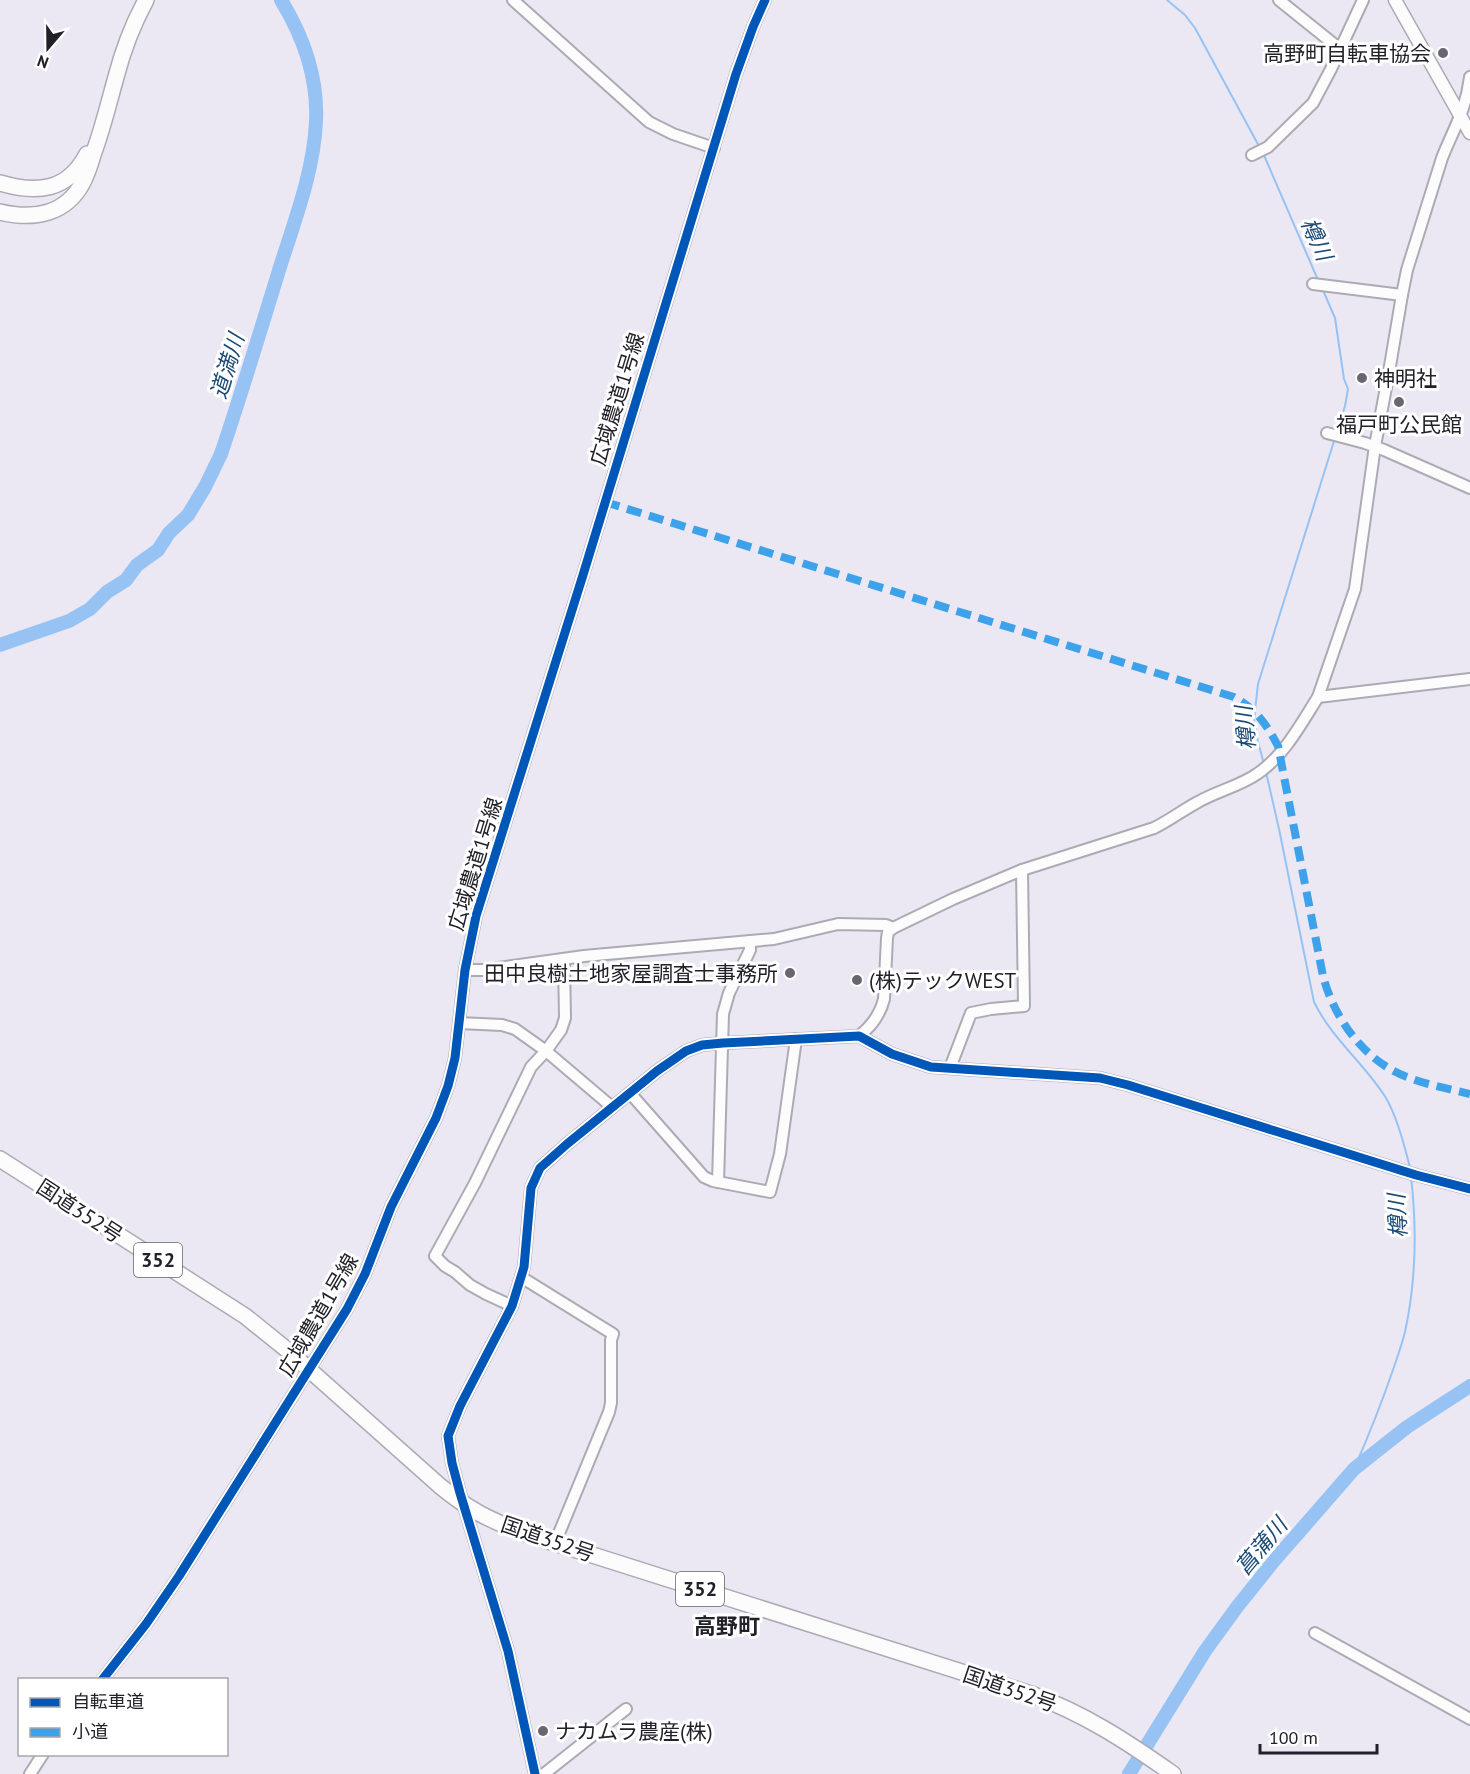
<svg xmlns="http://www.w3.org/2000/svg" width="1470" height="1774" font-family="'PT Sans','Noto Sans JP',sans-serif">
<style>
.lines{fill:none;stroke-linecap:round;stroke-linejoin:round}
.stream{stroke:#96c3f3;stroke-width:2}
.river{stroke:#96c3f3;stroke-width:14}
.minor-casing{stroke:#adaab4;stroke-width:14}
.major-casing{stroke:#adaab4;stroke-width:15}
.highway-casing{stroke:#adaab4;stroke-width:18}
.minor{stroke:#fcfcfd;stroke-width:10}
.major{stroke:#fcfcfd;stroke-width:12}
.highway{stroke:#fcfcfd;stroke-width:15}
.quiet{stroke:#3ea2eb;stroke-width:8;stroke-dasharray:15 8;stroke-linecap:butt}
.cycleway-casing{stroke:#fff;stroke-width:13}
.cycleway{stroke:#0057b8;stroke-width:9}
.poi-dot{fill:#686670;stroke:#fff;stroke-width:2}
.labels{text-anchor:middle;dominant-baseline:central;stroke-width:6;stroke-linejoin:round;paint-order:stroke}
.shield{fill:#fff;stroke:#646369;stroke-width:1.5}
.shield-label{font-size:20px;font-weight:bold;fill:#222029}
.poi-label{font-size:21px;fill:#222029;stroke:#fff;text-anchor:start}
.street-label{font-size:21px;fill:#222029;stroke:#fff}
.water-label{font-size:22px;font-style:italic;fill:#1b4a74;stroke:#fff}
.neighbourhood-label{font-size:22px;font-weight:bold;fill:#222029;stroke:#fff}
</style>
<rect width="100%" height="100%" fill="#ebe8f4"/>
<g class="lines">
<!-- stream -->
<g class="stream">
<path d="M 1167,0 L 1185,15 L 1195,28 L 1260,148"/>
<path d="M 1263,153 L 1318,280"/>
<path d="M 1322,288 L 1335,318 L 1344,379 L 1348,389 L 1345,406 L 1337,432"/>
<path d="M 1264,764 L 1258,742 L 1254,720 L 1258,684 L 1335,438"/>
<path d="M 1266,772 L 1279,829 L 1314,1002 C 1332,1039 1365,1064 1386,1098 C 1397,1117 1405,1147 1410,1168"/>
<path d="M 1354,1469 C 1369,1435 1382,1402 1394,1367 C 1398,1355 1402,1344 1405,1332 C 1416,1281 1417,1228 1411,1177"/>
</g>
<!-- river -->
<g class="river">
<path d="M 0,645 L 69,621 L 90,609 L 107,592 L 126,580 L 137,565 L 158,550 L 169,533 L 188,515 L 205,487 L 221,454 C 242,392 261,329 280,267 C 295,220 314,170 316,121 C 318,78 303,36 281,0"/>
<path d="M 1129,1774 L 1205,1651 L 1237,1607 L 1273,1562 L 1354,1469 L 1407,1427 L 1470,1386"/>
</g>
<!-- minor casing -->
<g class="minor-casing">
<g id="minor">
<path d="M 513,0 L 649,122 L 673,134 L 714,148"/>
<path d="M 1279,0 L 1340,49"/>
<path d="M 1252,155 L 1268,147 L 1313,103 L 1331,69 L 1363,0"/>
<path d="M 1313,284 L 1402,295"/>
<path d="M 1327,433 L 1365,443 L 1384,450 L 1470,488"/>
<path d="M 1318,697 L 1470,679"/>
<path d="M 465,970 L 484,970 L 584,956 L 774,939 L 838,924 L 886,925 L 893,928"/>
<path d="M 459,1023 L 502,1025 L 515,1029 L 546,1051 L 612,1107"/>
<path d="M 859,1036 C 872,1026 880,1015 884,999 L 887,938 L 888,932 L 893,928 L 953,899 L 1022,870 L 1154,828 C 1170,820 1183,810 1198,802 C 1217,791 1240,786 1257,774 C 1284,756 1301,724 1318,697 L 1355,589 L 1375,446 L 1390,366 L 1402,295 L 1407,270 L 1442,158 C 1454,128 1466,110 1470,77"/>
<path d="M 950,1068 L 971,1013 L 991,1009 L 1024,1006 L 1022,870"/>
<path d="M 630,1093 L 704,1177 L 713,1181 L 770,1192 L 780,1154 L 796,1039"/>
<path d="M 718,1182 L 723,1014 L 729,993 L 750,950 L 750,941"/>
<path d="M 521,1277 L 613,1334 L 611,1340 L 611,1403 L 609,1412 L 555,1543"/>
<path d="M 512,1306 L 486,1294 L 470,1285 L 455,1272 L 445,1266 L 435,1256 L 475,1183 L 531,1067 L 546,1051 L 561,1030 L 565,1018 L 564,960"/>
<path d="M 1315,1633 L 1470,1719"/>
<path d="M 102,1680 L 146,1624 L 179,1576 L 347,1309 L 365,1274 L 391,1207 L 436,1118 L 448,1086 L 455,1058 L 465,970 L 476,916 L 583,575 L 736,74 L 753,27 L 765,0"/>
<path d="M 30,1774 L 43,1754"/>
<path d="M 535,1774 L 508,1651 L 460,1493 L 452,1463 L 448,1436 L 460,1406 L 512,1306 L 524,1267 L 531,1188 L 540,1168 L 567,1144 L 657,1071 L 686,1051 L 702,1045 L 723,1043 L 859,1036 L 892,1054 L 931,1067 L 1100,1078 L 1128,1085 L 1416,1175 L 1470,1189"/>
<path d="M 544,1774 L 626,1709"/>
</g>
</g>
<!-- major casing -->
<g class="major-casing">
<path id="major" d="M 1395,0 L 1470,133"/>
</g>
<!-- highway casing -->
<g class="highway-casing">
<g id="highway">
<path d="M 0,183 C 37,194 68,191 87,154"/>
<path d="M 0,212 C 33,220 66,215 83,182 C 88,172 91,162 94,152 C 103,127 109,102 116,77 C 123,50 133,24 146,0"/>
<path d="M 0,1159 L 245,1316 L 286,1349 L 440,1486 C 469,1510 488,1519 523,1533 L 1031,1694 C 1085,1714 1126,1741 1173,1774"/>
</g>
</g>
<!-- minor -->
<use href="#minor" class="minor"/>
<!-- major -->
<use href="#major" class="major"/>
<!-- highway -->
<use href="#highway" class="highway"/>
<!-- quiet -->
<path class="quiet" d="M 605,502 L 1234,697 C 1256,709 1267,725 1278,746 L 1323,976 C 1334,1018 1364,1061 1407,1077 C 1427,1085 1449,1089 1470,1094"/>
<!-- cycleway casing -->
<g class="cycleway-casing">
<g id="cycleway">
<path d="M 102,1680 L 146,1624 L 179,1576 L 347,1309 L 365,1274 L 391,1207 L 436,1118 L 448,1086 L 455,1058 L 465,970 L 476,916 L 583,575 L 736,74 L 753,27 L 765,0"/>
<path d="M 535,1774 L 508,1651 L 460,1493 L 452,1463 L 448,1436 L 460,1406 L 512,1306 L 524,1267 L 531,1188 L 540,1168 L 567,1144 L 657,1071 L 686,1051 L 702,1045 L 723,1043 L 859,1036 L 892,1054 L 931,1067 L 1100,1078 L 1128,1085 L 1416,1175 L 1470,1189"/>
</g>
</g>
<!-- cycleway -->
<use href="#cycleway" class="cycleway"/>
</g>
<!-- markers -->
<g class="poi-dot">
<circle cx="1443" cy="53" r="6"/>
<circle cx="1362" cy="378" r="6"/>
<circle cx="1399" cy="402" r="6"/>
<circle cx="790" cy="973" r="6"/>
<circle cx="857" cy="980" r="6"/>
<circle cx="543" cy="1731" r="6"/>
</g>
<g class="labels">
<!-- shield labels -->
<g class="shield">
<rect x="134" y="1243" width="48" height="34" rx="4.5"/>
<rect x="676" y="1572" width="48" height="34" rx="4.5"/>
</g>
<g class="shield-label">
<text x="158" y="1260">352</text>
<text x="700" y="1589">352</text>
</g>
<!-- poi labels -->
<g class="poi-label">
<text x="1431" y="53" text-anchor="end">高野町自転車協会</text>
<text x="1374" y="378">神明社</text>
<text x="1399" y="424" text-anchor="middle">福戸町公民館</text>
<text x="778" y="973" text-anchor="end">田中良樹土地家屋調査士事務所</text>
<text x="869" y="980">(株)テックWEST</text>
<text x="555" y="1731">ナカムラ農産(株)</text>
</g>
<!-- street labels -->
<g class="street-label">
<text transform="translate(617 399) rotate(-73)">広域農道1号線</text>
<text transform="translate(475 864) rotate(-73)">広域農道1号線</text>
<text transform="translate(80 1211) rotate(33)">国道352号</text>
<text transform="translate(318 1315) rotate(-60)">広域農道1号線</text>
<text transform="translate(548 1539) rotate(19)">国道352号</text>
<text transform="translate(1010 1689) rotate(19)">国道352号</text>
</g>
<!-- water labels -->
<g class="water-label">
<text transform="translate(1317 239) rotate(66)">樽川</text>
<text transform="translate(227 366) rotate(-73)">道満川</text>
<text transform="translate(1245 728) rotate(-95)">樽川</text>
<text transform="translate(1397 1216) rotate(-93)">樽川</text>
<text transform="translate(1261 1546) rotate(-50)">菖蒲川</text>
</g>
<!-- neighbourhood labels -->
<g class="neighbourhood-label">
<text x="727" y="1626">高野町</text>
</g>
</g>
<!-- legend -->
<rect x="18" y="1678" width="210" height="78" fill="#ffffff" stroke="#a7a6a9" stroke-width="1.5"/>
<rect x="30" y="1698" width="30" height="9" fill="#0057b8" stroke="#a7a6a9" stroke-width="1.5"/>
<text x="72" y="1708" font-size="18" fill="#222029">自転車道</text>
<rect x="30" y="1728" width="30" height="9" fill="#3ea2eb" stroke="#a7a6a9" stroke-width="1.5"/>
<text x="72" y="1738" font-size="18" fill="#222029">小道</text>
<!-- north arrow -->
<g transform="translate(48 48) rotate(200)" stroke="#ffffff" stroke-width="4.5" paint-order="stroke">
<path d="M0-4.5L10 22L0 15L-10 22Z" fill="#222029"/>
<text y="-9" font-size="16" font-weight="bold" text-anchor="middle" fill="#222029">N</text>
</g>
<!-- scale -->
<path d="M1260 1744v9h117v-9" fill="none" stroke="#222029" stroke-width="3"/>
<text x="1269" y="1744" font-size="18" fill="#222029" stroke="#ffffff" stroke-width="4.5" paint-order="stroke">100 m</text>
</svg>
